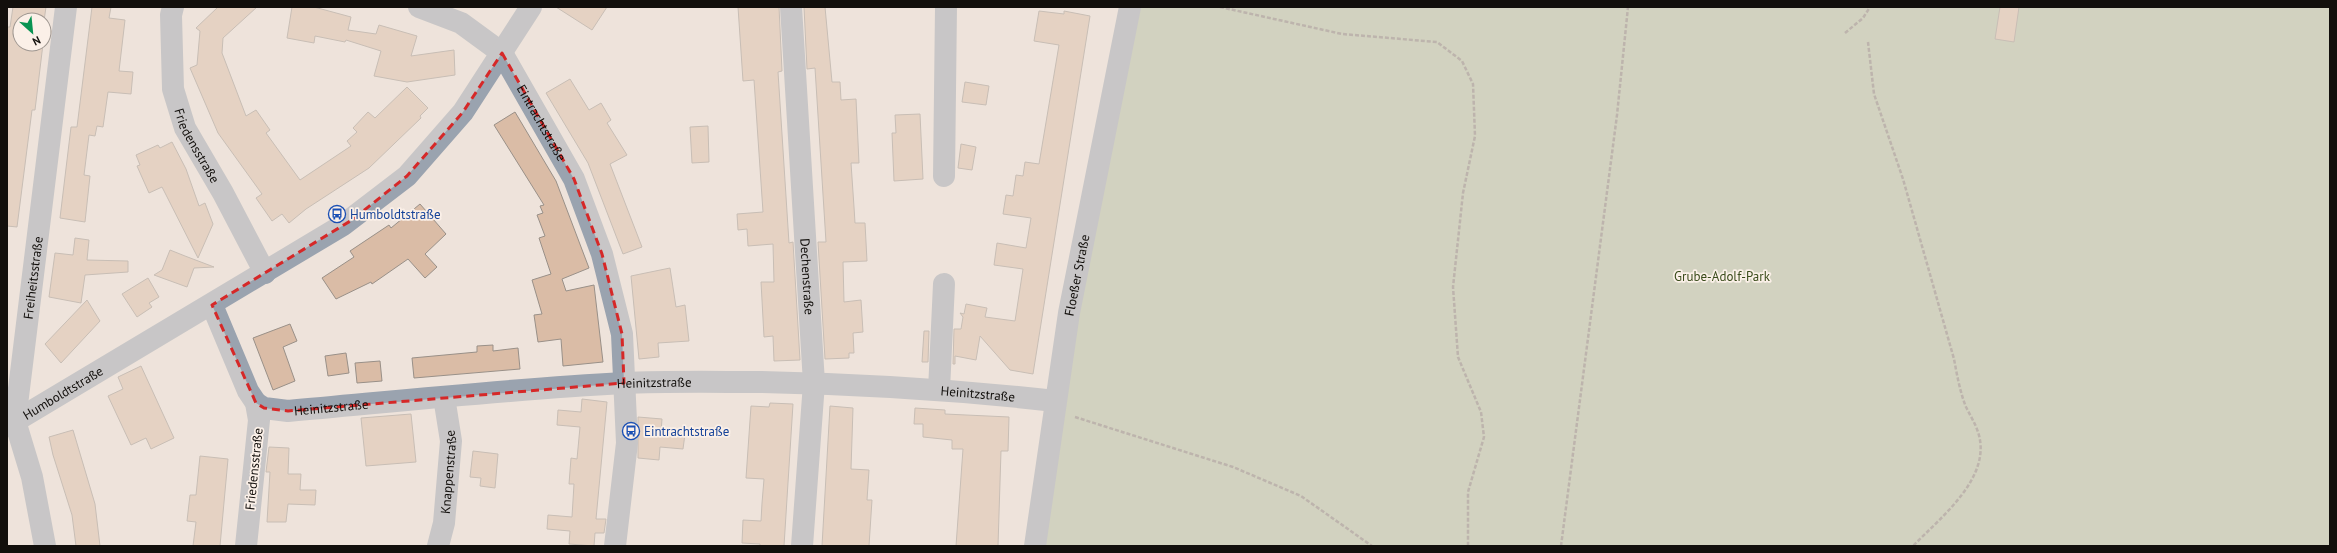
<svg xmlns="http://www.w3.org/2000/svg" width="2337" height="553" font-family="'PT Sans',sans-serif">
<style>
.green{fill:#b0bd9f}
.building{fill:#dabca6;stroke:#999088}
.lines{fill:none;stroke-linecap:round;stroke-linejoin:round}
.path{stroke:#817a75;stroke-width:2.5;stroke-dasharray:4 2;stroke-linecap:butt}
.minor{stroke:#9aa3af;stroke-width:22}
.marked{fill:none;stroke:#d62828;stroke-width:3;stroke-dasharray:8 5;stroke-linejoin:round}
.labels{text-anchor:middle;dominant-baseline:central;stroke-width:3.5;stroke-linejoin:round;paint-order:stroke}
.street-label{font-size:13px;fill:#120f0c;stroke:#fbf0e8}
.transit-label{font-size:13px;fill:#164399;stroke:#fbf0e8;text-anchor:start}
.park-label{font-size:13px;fill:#394b1a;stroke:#fbf0e8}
</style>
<rect width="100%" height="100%" fill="#eee3db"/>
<!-- green -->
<path class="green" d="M 1129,7 L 2330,7 L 2330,546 L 1040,546 Z"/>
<!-- building -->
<g class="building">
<path d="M 13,7 L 46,7 L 44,21 L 20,20 L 20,44 L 43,44 L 35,110 L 32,110 L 17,227 L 7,226 L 7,27 L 10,27 Z"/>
<path d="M 92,7 L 111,7 L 109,18 L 125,20 L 119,71 L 133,72 L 131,94 L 108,92 L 103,127 L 97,126 L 95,136 L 89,135 L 84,175 L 90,176 L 85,222 L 60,218 L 71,127 L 77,127 Z"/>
<path d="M 218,7 L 257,7 L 223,38 L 222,53 L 246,116 L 256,110 L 270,130 L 266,133 L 300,180 L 351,146 L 347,141 L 357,132 L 353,128 L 368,112 L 375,118 L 407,87 L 428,108 L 420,116 L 421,118 L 369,168 L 306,209 L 289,223 L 282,214 L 272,221 L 256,198 L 262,194 L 218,133 L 190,68 L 197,65 L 200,31 L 196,28 Z"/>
<path d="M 292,7 L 314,7 L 351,17 L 348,30 L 376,34 L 379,25 L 417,36 L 411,56 L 454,50 L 455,75 L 407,82 L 374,76 L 381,51 L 346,40 L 345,42 L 315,36 L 314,43 L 287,38 Z"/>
<path d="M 556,7 L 607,7 L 592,30 Z"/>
<path d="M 738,7 L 779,7 L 782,71 L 778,72 L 789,243 L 793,242 L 800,360 L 774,361 L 773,336 L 764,337 L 761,282 L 774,282 L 773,244 L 748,246 L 747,229 L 738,230 L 737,214 L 763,212 L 754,80 L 743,81 Z"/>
<path d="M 804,7 L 825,7 L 832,82 L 840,82 L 841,100 L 856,99 L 859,163 L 851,163 L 854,207 L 855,223 L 865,223 L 867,261 L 843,262 L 844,302 L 861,300 L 863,332 L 853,333 L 854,353 L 849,353 L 849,358 L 825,359 L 818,242 L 826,242 L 815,68 L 807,69 Z"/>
<path d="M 2000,7 L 2019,7 L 2014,42 L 1995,39 Z"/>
<path d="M 1039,11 L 1064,14 L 1064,11 L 1090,16 L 1033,374 L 1010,370 L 980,336 L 976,360 L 955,356 L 955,364 L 953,364 L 954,329 L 961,329 L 963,317 L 960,313 L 964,314 L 966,304 L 987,308 L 985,317 L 1015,321 L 1023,269 L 994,265 L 997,243 L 1026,248 L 1031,218 L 1003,214 L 1006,195 L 1013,196 L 1016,175 L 1023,176 L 1025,162 L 1039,164 L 1059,45 L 1034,41 Z"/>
<path d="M 570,79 L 589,110 L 601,103 L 611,120 L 607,123 L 627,155 L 610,164 L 642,247 L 623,254 L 588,163 L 546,93 Z"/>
<path d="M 965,82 L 989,86 L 986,105 L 962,102 Z"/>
<path d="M 515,112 L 556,181 L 589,268 L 562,279 L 566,291 L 594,285 L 603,362 L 563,366 L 561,339 L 538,342 L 534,315 L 542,314 L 532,280 L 551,274 L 539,238 L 545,236 L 537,215 L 543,213 L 540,206 L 544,205 L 494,125 Z"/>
<path d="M 920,114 L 923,179 L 894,181 L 892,133 L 896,133 L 895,115 Z"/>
<path d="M 708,126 L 709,162 L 692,163 L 690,127 Z"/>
<path d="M 172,142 L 186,169 L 199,206 L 205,203 L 213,224 L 198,258 L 162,187 L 149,193 L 137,166 L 140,165 L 136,155 L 158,145 L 160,148 Z"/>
<path d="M 961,144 L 976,147 L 972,170 L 958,168 Z"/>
<path d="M 420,204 L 446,234 L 425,254 L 437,267 L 425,278 L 408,259 L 372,284 L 371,282 L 336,299 L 322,278 L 354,257 L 350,251 L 389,225 L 391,228 Z"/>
<path d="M 75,238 L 89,240 L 87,260 L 128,261 L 128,272 L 85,275 L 81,303 L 49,297 L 55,253 L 73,255 Z"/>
<path d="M 170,250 L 185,256 L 214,267 L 194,268 L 187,287 L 154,275 L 162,270 Z"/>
<path d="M 670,268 L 676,307 L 685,305 L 689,341 L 658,343 L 659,357 L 639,359 L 631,276 Z"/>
<path d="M 148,278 L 159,297 L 149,303 L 152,307 L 137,317 L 122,294 Z"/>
<path d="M 87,300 L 100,321 L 61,363 L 45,344 Z"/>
<path d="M 290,324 L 297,341 L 283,347 L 295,381 L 273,390 L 253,338 Z"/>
<path d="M 924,331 L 929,331 L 928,362 L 922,362 Z"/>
<path d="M 493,345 L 493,351 L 518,348 L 520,369 L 414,378 L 412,358 L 477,352 L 477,346 Z"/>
<path d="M 346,353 L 349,373 L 328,376 L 325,356 Z"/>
<path d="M 380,361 L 382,381 L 357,383 L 355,363 Z"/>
<path d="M 141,366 L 174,438 L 151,449 L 146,438 L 131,445 L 108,396 L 123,389 L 118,377 Z"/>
<path d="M 582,399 L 607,402 L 596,519 L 606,519 L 604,533 L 595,533 L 594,546 L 569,544 L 570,531 L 547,529 L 548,515 L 572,517 L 574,484 L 569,484 L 571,458 L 577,459 L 580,427 L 557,425 L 558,410 L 581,412 Z"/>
<path d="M 770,403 L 793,404 L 784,546 L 760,546 L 760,544 L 742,543 L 743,520 L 761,521 L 762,503 L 764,479 L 746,478 L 751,406 L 769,407 Z"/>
<path d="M 830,406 L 853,408 L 851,469 L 869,470 L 867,500 L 872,500 L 869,546 L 822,546 Z"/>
<path d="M 915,408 L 945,410 L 945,414 L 1009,417 L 1008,451 L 1001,451 L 998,546 L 956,546 L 963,449 L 952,449 L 952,440 L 923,437 L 923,424 L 914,424 Z"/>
<path d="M 411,414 L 416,462 L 366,466 L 361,418 Z"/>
<path d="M 638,417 L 662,419 L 661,432 L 685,434 L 683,449 L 660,447 L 659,460 L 638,458 Z"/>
<path d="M 73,430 L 95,504 L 100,546 L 76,546 L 72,515 L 53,455 L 49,437 Z"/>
<path d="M 269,447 L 289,448 L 288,474 L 301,474 L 300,490 L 316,490 L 315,505 L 288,504 L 286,522 L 267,522 L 270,472 L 266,472 Z"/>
<path d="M 473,451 L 498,454 L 495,488 L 480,486 L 481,478 L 470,477 Z"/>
<path d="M 200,456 L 228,459 L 220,546 L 193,546 L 196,522 L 187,521 L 190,495 L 196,495 Z"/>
</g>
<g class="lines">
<!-- path -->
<g class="path">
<path d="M 1220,7 L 1342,34 L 1437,42 L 1462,61 L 1473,84 L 1475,136 L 1463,193 L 1453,287 L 1458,357 L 1481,412 L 1484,437 L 1468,492 L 1468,546"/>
<path d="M 1845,33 L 1863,18 L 1870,7"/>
<path d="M 1868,42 L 1874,94 L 1903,179 L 1954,359 C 1957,375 1960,392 1966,407 C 1970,415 1975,423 1978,432 C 1993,477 1941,517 1913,546"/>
<path d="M 1075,417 L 1233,467 L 1301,496 L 1372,546"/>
<path d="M 1561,546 L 1617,115 L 1628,7"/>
</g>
<!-- minor -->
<g class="minor">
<path id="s1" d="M 173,7 L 171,15 L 173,89 L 185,128 L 223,193 L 265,273"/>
<path id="s2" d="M 419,7 L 461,23 L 502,53 L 574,179 L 602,254 L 622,334 L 627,443 L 615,546"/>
<path id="s3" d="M 791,7 L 814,383 L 802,546"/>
<path d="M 944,176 L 946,7"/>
<path d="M 212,305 L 248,391 L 256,403 L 259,420 L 246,546"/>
<path d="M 939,390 L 944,284"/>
<path id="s4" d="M 256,403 L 264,408 L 288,411 C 399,401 511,389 623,383 C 669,381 716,382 762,382 C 860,384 958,390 1055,401"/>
<path id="s5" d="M 7,426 L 343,225 L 407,176 L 463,112 L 531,7"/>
<path id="s6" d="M 45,546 L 32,477 L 15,421 L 66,7"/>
<path id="s7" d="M 438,546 L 444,523 L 451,441 L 444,397"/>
<path id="s8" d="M 1035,546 L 1069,313 L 1130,7"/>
</g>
</g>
<!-- marked area -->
<path d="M0 0H2337V553H0ZM 502,53 L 574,179 L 602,254 L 622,334 L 624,383 L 288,411 L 264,408 L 256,403 L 212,305 L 352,220 L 407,176 L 463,112 Z" fill="#eee3db" fill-opacity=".55" fill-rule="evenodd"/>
<path class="marked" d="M 502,53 L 574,179 L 602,254 L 622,334 L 624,383 L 288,411 L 264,408 L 256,403 L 212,305 L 352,220 L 407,176 L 463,112 Z"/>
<!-- icons -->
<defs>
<g id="bus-ring" transform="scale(0.9)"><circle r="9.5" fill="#fbf0e8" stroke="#1a4fb4" stroke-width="1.5"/><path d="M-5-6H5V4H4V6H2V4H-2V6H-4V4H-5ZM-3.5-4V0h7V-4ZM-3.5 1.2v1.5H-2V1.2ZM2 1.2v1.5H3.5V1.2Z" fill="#1a4fb4"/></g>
</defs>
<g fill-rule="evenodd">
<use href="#bus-ring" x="337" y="214"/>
<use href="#bus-ring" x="631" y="431"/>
</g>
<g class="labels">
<!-- street labels -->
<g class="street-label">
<text stroke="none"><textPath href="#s2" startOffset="176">Eintrachtstraße</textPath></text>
<text stroke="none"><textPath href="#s1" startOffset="144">Friedensstraße</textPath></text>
<text stroke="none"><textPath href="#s8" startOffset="274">Floeßer Straße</textPath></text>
<text stroke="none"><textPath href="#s3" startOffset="270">Dechenstraße</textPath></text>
<text stroke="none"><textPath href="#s6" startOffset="273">Freiheitsstraße</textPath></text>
<text stroke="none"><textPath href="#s4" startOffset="401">Heinitzstraße</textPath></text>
<text stroke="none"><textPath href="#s5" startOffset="65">Humboldtstraße</textPath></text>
<text stroke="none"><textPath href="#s4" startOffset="725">Heinitzstraße</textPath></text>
<text stroke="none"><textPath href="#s4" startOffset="77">Heinitzstraße</textPath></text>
<text transform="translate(254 469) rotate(-84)">Friedensstraße</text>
<text stroke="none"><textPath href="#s7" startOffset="75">Knappenstraße</textPath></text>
</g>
<!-- transit labels -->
<g class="transit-label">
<text x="350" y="214">Humboldtstraße</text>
<text x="644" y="431">Eintrachtstraße</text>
</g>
<!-- park labels -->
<g class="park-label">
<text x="1722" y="276">Grube-Adolf-Park</text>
</g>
</g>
<!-- border -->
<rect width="2337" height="553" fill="none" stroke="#120f0c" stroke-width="16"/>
<!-- north arrow -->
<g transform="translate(32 32) rotate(153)"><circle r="19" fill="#fbf0e8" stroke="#9e9690"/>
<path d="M0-3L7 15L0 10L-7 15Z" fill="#089352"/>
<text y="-6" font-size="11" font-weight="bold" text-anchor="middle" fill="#120f0c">N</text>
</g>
</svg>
